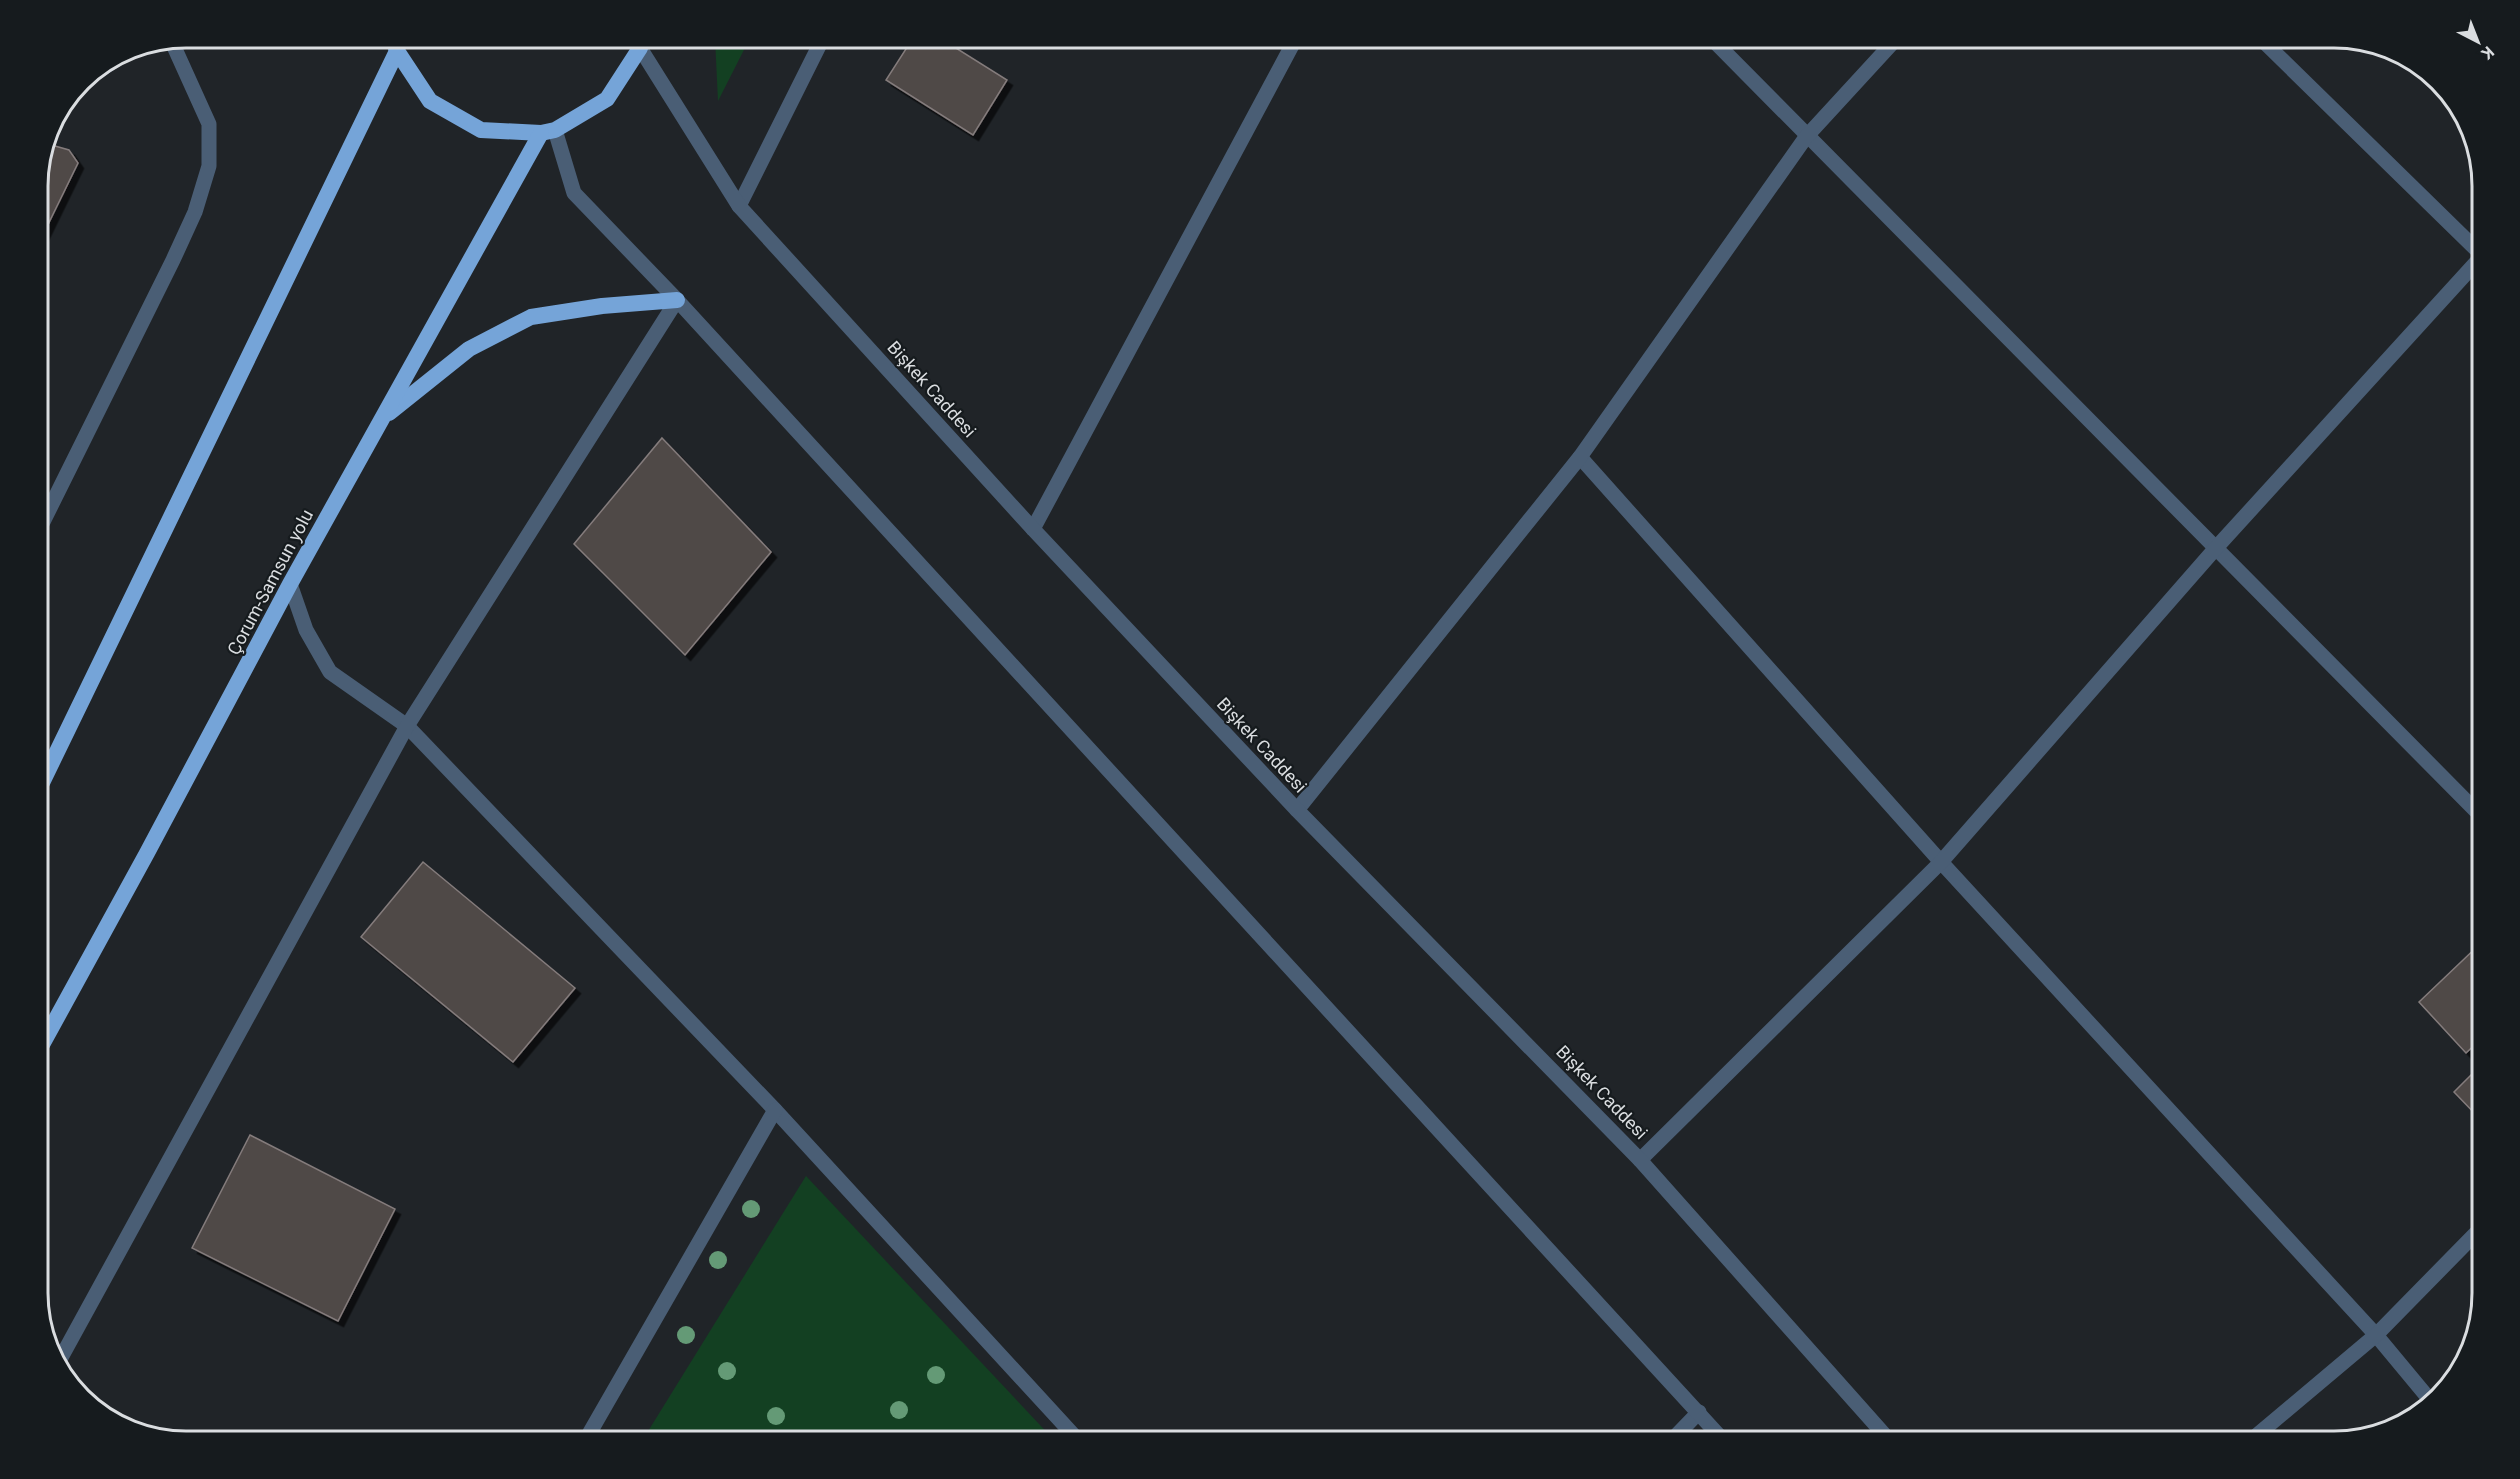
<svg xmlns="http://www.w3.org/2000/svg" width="2520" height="1479" font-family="Roboto,sans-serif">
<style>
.green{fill:#134022}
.building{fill:#4f4847;stroke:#847c7c;stroke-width:1.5;filter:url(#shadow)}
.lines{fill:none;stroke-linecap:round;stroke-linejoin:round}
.minor{stroke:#4a5e75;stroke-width:15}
.tertiary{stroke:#4a5e75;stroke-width:15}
.trunk{stroke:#75a4d8;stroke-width:16}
.tree{fill:#649a76}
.labels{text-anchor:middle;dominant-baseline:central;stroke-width:4.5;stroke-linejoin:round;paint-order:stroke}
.street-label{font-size:18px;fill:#dadde0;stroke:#161b1e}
.rim{fill:none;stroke:#dadde0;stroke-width:3}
</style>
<defs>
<filter id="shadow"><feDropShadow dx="5.5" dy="5.5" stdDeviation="0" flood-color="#0009"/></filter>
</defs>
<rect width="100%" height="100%" fill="#202428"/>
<!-- green -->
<g class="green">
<path d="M 715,38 L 750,38 L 718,101 Z"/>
<path d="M 806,1176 L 1055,1441 L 642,1441 Z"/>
</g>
<!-- building -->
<g class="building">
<path d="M 913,38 L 940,38 L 1007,80 L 973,135 L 886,80 Z"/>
<path d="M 55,146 L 69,150 L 78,163 L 38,245 L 38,177 L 43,153 Z"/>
<path d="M 662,438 L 771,552 L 685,655 L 574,544 Z"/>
<path d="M 423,862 L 575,988 L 513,1062 L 361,937 Z"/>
<path d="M 2482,942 L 2482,1038 L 2466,1053 L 2419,1002 Z"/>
<path d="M 2482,1064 L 2482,1121 L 2454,1092 Z"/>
<path d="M 250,1135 L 395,1209 L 338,1321 L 192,1248 Z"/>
</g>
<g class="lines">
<!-- minor -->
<g class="minor">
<path d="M 1711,38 L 2482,817"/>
<path d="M 2260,38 L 2482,255"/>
<path d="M 80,83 L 134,48"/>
<path d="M 739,206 L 823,38"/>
<path d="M 1580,457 L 1941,862 L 2376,1335 L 2430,1400"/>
<path d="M 1033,529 L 1296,38"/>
<path d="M 38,532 L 173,260 L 195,212 L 209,166 L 209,124 L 171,40"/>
<path d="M 290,584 L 306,630 L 330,672 L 407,726 L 775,1110 L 1079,1441"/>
<path d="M 1297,810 L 1580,457 L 1806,137 L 1897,38"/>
<path d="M 1640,1160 L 1941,862 L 2215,549 L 2482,256"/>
<path d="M 57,1365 L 407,726 L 677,300"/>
<path d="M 585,1441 L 775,1110"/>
<path d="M 1671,1441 L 1699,1412"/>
<path d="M 2250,1441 L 2376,1335 L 2482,1227"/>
</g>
<!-- tertiary -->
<g class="tertiary">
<path d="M 640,48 L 739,206 L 1033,529 L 1297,810 L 1640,1160 L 1890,1441"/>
<path d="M 555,130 L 574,193 L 677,300 L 1724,1441"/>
</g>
<!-- trunk -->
<g class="trunk">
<path d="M 393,38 L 397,51 L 430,101 L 481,130 L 541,133 L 555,130 L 607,99 L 640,48 L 640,38"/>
<path d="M 389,413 L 469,349 L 531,317 L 602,306 L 677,300"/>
<path d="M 38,791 L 397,51"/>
<path d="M 38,1052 L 147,853 L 290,584 L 541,133"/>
</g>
</g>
<!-- trees -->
<g class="tree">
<circle cx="751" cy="1209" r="9"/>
<circle cx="718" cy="1260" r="9"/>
<circle cx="686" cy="1335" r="9"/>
<circle cx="727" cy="1371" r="9"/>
<circle cx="936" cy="1375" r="9"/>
<circle cx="899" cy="1410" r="9"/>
<circle cx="776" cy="1416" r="9"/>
</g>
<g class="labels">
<!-- street labels -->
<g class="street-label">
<text transform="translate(932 389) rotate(48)">Bişkek Caddesi</text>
<text transform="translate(270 582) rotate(-62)">Çorum-Samsun yolu</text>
<text transform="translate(1262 745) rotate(47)">Bişkek Caddesi</text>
<text transform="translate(1602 1092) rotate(46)">Bişkek Caddesi</text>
</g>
</g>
<!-- crop -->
<path d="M0 0H2520V1479H0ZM186 48H2334A138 138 0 0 1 2472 186V1293A138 138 0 0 1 2334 1431H186A138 138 0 0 1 48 1293V186A138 138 0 0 1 186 48Z" fill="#161b1e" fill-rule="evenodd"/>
<path class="rim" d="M186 48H2334A138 138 0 0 1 2472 186V1293A138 138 0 0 1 2334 1431H186A138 138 0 0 1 48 1293V186A138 138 0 0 1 186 48Z"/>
<!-- north arrow -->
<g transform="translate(2478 42) rotate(138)" stroke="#161b1e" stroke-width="4.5" paint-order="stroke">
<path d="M0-4.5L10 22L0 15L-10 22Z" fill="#dadde0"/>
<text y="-9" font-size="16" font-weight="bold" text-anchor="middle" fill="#dadde0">K</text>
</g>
</svg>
